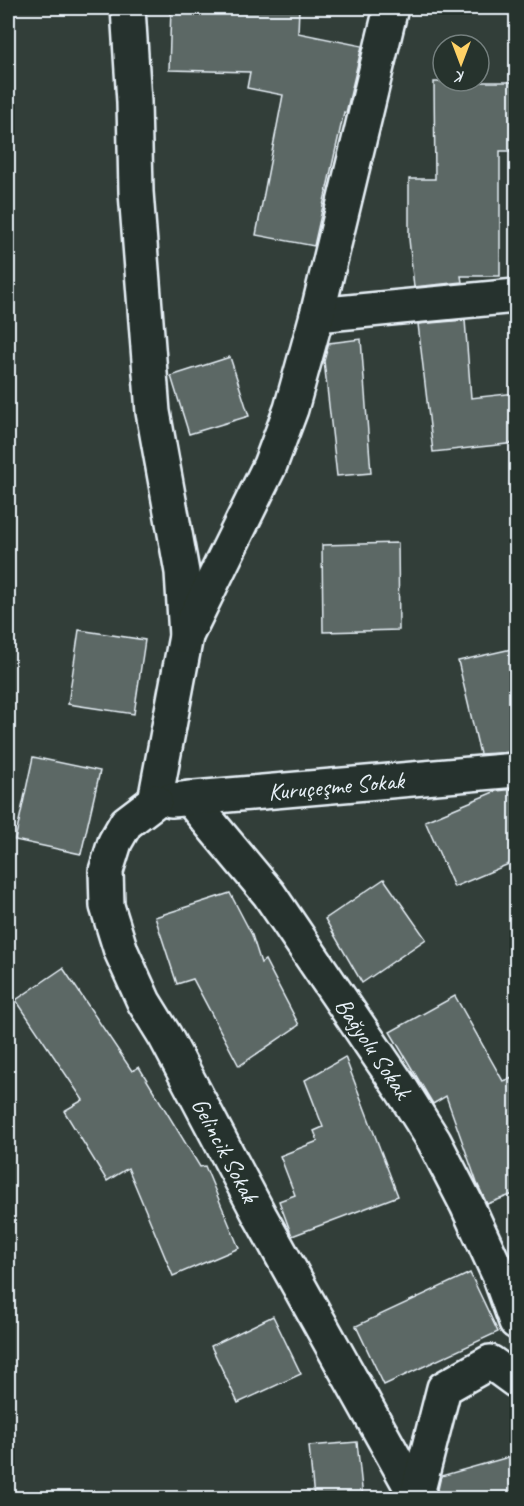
<svg xmlns="http://www.w3.org/2000/svg" width="524" height="1506" font-family="Caveat,sans-serif">
<style>
.building{fill:#5c6865;stroke:#e8f1f8;stroke-width:1.5}
.lines{fill:none;stroke-linecap:round;stroke-linejoin:round}
.street-casing{stroke:#e8f1f8;stroke-width:38}
.street{stroke:#26332d;stroke-width:33}
.labels{text-anchor:middle;dominant-baseline:central;stroke-width:4.5;stroke-linejoin:round;paint-order:stroke}
.street-label{font-size:24px;fill:#e8f1f8;stroke:#26332d}
</style>
<rect width="100%" height="100%" fill="#323e39"/>
<filter id="ink" filterUnits="userSpaceOnUse"><feTurbulence type="fractalNoise" baseFrequency=".0167" numOctaves="2"/><feDisplacementMap in="SourceGraphic" scale="12" xChannelSelector="R" yChannelSelector="G"/><feConvolveMatrix kernelMatrix="1 2 1 2 8 2 1 2 1" color-interpolation-filters="sRGB"/></filter>
<g filter="url(#ink)">
<!-- building -->
<g class="building">
<path d="M 171,8 L 299,8 L 298,33 L 362,46 L 346,113 L 344,112 L 314,246 L 256,235 L 283,95 L 247,88 L 250,72 L 169,70 Z"/>
<path d="M 434,82 L 516,82 L 516,151 L 500,151 L 500,276 L 461,276 L 462,282 L 414,287 L 409,239 L 409,179 L 435,179 Z"/>
<path d="M 465,320 L 471,398 L 516,393 L 516,443 L 433,452 L 418,324 Z"/>
<path d="M 361,339 L 371,473 L 337,476 L 324,361 L 329,343 Z"/>
<path d="M 230,357 L 249,416 L 189,434 L 171,376 Z"/>
<path d="M 398,543 L 399,630 L 323,632 L 322,545 Z"/>
<path d="M 79,630 L 145,640 L 134,714 L 68,704 Z"/>
<path d="M 516,648 L 516,752 L 480,754 L 458,661 Z"/>
<path d="M 33,757 L 100,771 L 81,854 L 15,840 Z"/>
<path d="M 516,789 L 516,861 L 454,887 L 425,821 L 496,791 Z"/>
<path d="M 384,879 L 426,939 L 362,983 L 325,919 Z"/>
<path d="M 230,893 L 252,935 L 261,963 L 265,960 L 299,1025 L 239,1066 L 193,979 L 177,984 L 155,917 Z"/>
<path d="M 63,968 L 132,1071 L 139,1067 L 200,1167 L 205,1166 L 239,1248 L 173,1276 L 128,1168 L 107,1181 L 64,1111 L 83,1100 L 16,1000 Z"/>
<path d="M 455,996 L 503,1081 L 516,1077 L 516,1193 L 487,1204 L 477,1183 L 446,1096 L 433,1104 L 390,1032 Z"/>
<path d="M 345,1057 L 398,1196 L 292,1236 L 279,1201 L 295,1195 L 280,1156 L 318,1141 L 314,1131 L 323,1127 L 305,1080 Z"/>
<path d="M 470,1273 L 498,1332 L 384,1385 L 356,1326 Z"/>
<path d="M 273,1316 L 301,1374 L 238,1403 L 211,1346 Z"/>
<path d="M 357,1442 L 363,1498 L 314,1498 L 309,1446 Z"/>
<path d="M 516,1455 L 516,1498 L 436,1498 L 441,1476 Z"/>
</g>
<g class="lines">
<!-- street casing -->
<g class="street-casing">
<g id="street">
<path d="M 128,8 L 134,102 L 136,192 L 153,412 L 182,572 L 186,636 L 155,801"/>
<path d="M 317,315 L 516,296"/>
<path d="M 186,636 L 270,465 L 291,409 L 317,315 L 391,8"/>
<path d="M 189,798 L 269,894 L 402,1090 L 434,1141 L 467,1205 L 499,1275 L 516,1322"/>
<path d="M 171,800 L 516,770"/>
<path d="M 155,801 L 126,823 L 115,842 L 106,871 L 107,906 L 121,951 L 144,1002 L 165,1036 L 260,1216 L 417,1498"/>
<path d="M 416,1498 L 444,1388 L 490,1362 L 516,1381"/>
</g>
</g>
<!-- street -->
<use href="#street" class="street"/>
</g>
</g>
<g class="labels">
<!-- street labels -->
<g class="street-label">
<text transform="translate(336 786) rotate(-5)">Kuruçeşme Sokak</text>
<text transform="translate(373 1048) rotate(56)">Bağyolu Sokak</text>
<text transform="translate(225 1150) rotate(62)">Gelincik Sokak</text>
</g>
</g>
<!-- margin -->
<rect width="524" height="1506" fill="none" stroke="#26332d" stroke-width="30"/>
<rect x="15" y="15" width="494" height="1476" fill="none" stroke="#e8f1f8" stroke-width="2" filter="url(#ink)"/>
<!-- north arrow -->
<g transform="translate(461 63) rotate(180)"><circle r="28" fill="#26332d" stroke="#747f7e" stroke-width="1.5"/>
<path d="M0-4.5L10 22L0 15L-10 22Z" fill="#ffd166"/>
<text y="-9" font-size="16" font-weight="bold" text-anchor="middle" fill="#e8f1f8">K</text>
</g>
</svg>
